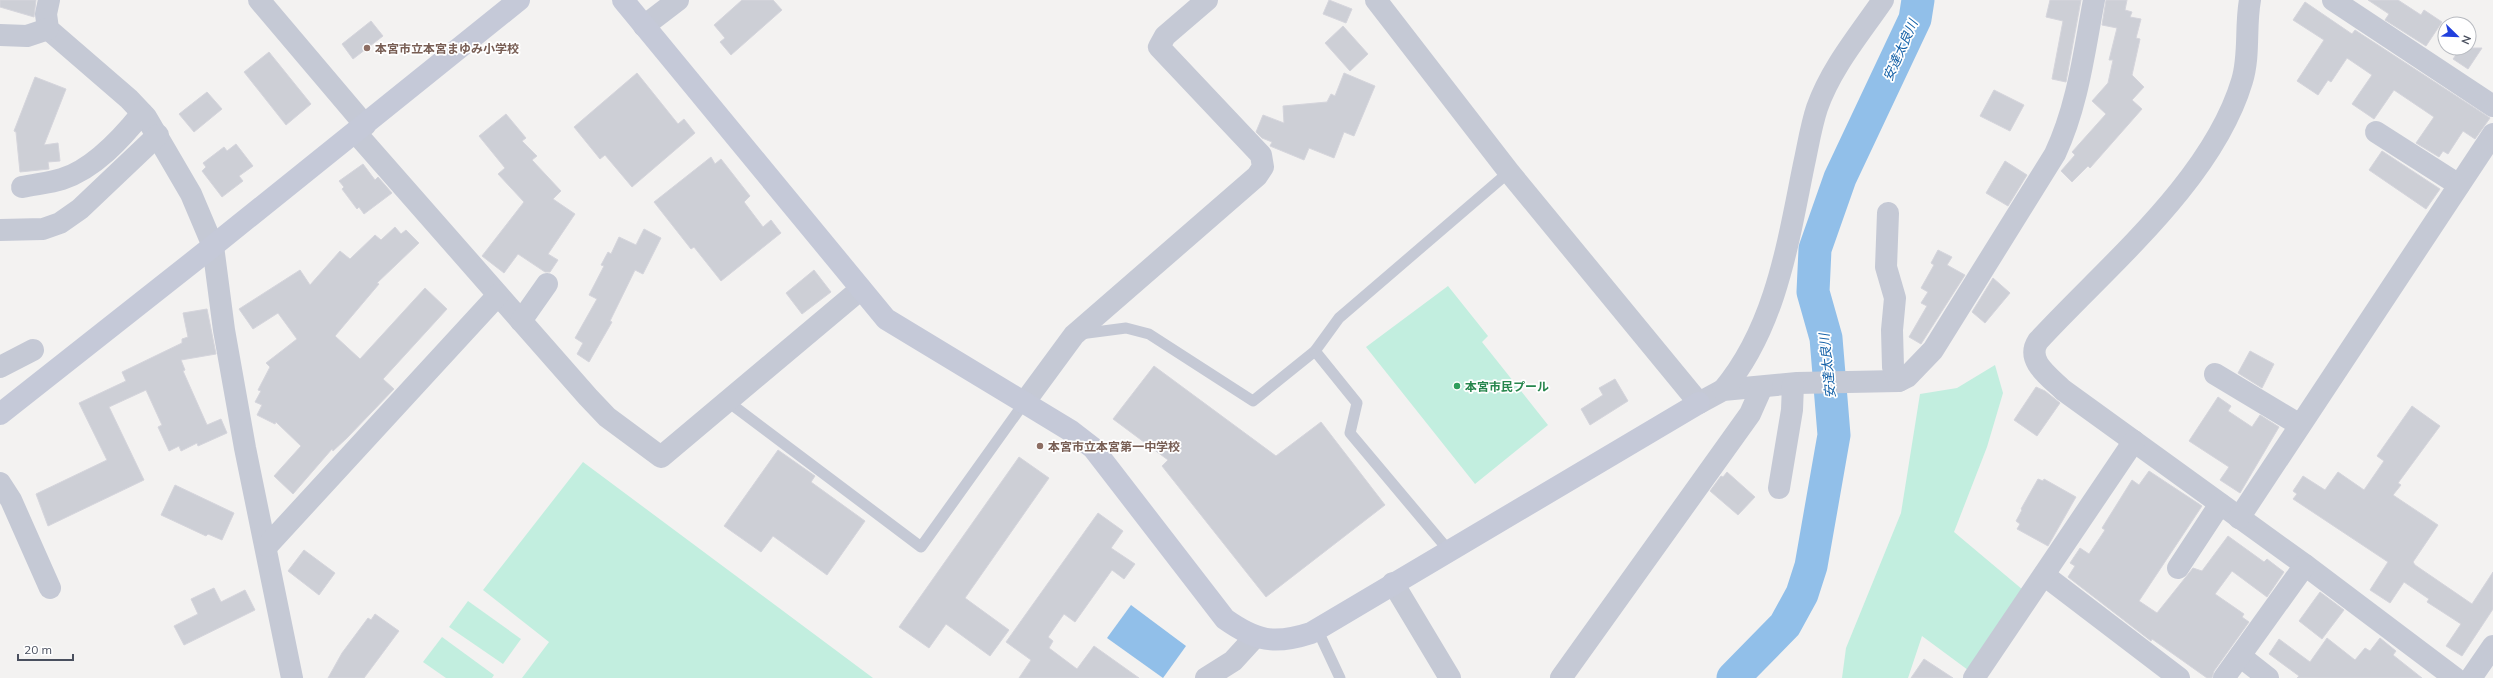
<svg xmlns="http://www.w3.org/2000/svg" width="2493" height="678" font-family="Mulish,'Noto Sans JP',sans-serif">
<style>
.green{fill:#c2eedf}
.water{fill:#91bfe9}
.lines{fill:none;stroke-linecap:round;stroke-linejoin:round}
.river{stroke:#91bfe9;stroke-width:33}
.building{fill:#cdcfd6;stroke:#d5d5dc}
.lane{stroke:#c5c9d5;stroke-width:11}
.street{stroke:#c5c9d5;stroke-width:22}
.secondary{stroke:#c5c9d8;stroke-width:22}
.education-dot{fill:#8d6e63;stroke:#fff;stroke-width:1.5}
.leisure-dot{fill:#2e9e5b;stroke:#fff;stroke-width:1.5}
.labels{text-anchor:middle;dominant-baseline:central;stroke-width:3.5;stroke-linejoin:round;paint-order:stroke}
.education-label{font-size:12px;font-weight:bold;fill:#785e54;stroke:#fff;text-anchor:start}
.leisure-label{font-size:12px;font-weight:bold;fill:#27864d;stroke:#fff;text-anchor:start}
.water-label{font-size:13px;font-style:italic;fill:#1360a7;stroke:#fff}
</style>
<rect width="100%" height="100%" fill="#f3f2f1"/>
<!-- green -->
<g class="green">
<path d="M 1448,286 L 1488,336 L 1482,342 L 1548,425 L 1475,484 L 1366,347 Z"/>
<path d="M 1995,365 L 2003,393 L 1987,447 L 1954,532 L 2023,590 L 1968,670 L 1922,636 L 1908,678 L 1842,678 L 1846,648 L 1901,513 L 1920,394 L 1957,388 Z"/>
<path d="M 583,462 L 873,678 L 522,678 L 549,642 L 483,590 Z"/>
<path d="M 468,601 L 521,639 L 503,664 L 449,627 Z"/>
<path d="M 442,637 L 494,675 L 492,678 L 446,678 L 423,662 Z"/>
</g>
<!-- water -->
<path class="water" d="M 1131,605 L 1186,646 L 1163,678 L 1107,638 Z"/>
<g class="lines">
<!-- river -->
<path class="river" d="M 1733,678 L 1785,625 L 1802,594 L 1811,566 L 1834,435 L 1826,338 L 1813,292 L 1815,249 L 1840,178 L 1915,19 L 1918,0"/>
</g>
<!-- building -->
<g class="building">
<path d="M 0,0 L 36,0 L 34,17 L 0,7 Z"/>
<path d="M 742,0 L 773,0 L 782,10 L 731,55 L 720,42 L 725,38 L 714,25 Z"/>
<path d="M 1329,0 L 1352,9 L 1346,23 L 1323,14 Z"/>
<path d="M 2050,0 L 2081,0 L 2066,82 L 2052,79 L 2063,21 L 2046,17 Z"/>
<path d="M 2106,0 L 2127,0 L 2125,10 L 2132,12 L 2130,17 L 2141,19 L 2136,38 L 2140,39 L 2132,75 L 2144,87 L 2132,100 L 2142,109 L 2090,168 L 2088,166 L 2072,182 L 2061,171 L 2075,155 L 2072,152 L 2106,114 L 2092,101 L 2108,83 L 2113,60 L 2109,60 L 2117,28 L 2102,25 Z"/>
<path d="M 2368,0 L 2398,0 L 2421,15 L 2424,10 L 2442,22 L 2426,46 L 2385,20 L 2389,14 Z"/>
<path d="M 2305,2 L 2352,34 L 2355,30 L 2490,118 L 2475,139 L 2463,131 L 2448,154 L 2443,151 L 2439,157 L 2416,143 L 2434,117 L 2394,90 L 2374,119 L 2352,104 L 2372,75 L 2347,58 L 2331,82 L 2328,80 L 2318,95 L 2297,81 L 2324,40 L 2293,20 Z"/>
<path d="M 371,21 L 383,36 L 353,59 L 342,44 Z"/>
<path d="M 1343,26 L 1368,54 L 1350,71 L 1325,43 Z"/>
<path d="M 2461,48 L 2482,48 L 2468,69 L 2453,59 Z"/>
<path d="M 269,52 L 311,104 L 286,125 L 244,72 Z"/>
<path d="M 637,73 L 678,124 L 684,119 L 695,133 L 632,187 L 605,155 L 600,159 L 574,127 Z"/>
<path d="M 1344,73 L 1375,86 L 1354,136 L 1344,132 L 1334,158 L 1309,148 L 1304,160 L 1270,146 L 1272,142 L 1262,138 L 1256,132 L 1263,115 L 1284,123 L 1283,106 L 1327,102 L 1331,94 L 1335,96 Z"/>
<path d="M 35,77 L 66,89 L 44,145 L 58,143 L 60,161 L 48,162 L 49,169 L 20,172 L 16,132 L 14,131 Z"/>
<path d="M 1994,90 L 2024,105 L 2010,131 L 1980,116 Z"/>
<path d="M 207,92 L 222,109 L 194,132 L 179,114 Z"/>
<path d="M 506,114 L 526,138 L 522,141 L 537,156 L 532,160 L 561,191 L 553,199 L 575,214 L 548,254 L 558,260 L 550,272 L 545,272 L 518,254 L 504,273 L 482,256 L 524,202 L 498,174 L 505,168 L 479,136 Z"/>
<path d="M 236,144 L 253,166 L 239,176 L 243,181 L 222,197 L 202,171 L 206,167 L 203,163 L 224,147 L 227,151 Z"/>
<path d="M 2382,151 L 2440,189 L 2426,209 L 2369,170 Z"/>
<path d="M 711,157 L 715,164 L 721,159 L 750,196 L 744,202 L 763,227 L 771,220 L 781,233 L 721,281 L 694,247 L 691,249 L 654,202 Z"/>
<path d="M 2005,161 L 2027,175 L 2008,206 L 1986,193 Z"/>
<path d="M 363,164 L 375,180 L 378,177 L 392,193 L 364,214 L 359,207 L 357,209 L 342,189 L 344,187 L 339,181 Z"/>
<path d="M 395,227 L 401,234 L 406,230 L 419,243 L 377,283 L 379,284 L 335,336 L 360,359 L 425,288 L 447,309 L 383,379 L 394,389 L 347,438 L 333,451 L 332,449 L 293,494 L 274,476 L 301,446 L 276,422 L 275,424 L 257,415 L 262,405 L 255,402 L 261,391 L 258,390 L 270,367 L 266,363 L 297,339 L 278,313 L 253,329 L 239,309 L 300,270 L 310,285 L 340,251 L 350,259 L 375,235 L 381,240 Z"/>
<path d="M 644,229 L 661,238 L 643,274 L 635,270 L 610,321 L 612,322 L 589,362 L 577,354 L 583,343 L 575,338 L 597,299 L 589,295 L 604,266 L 601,265 L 608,252 L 611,254 L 619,237 L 636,245 Z"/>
<path d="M 1938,250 L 1952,257 L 1947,265 L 1965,275 L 1921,344 L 1909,337 L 1927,306 L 1921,303 L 1928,292 L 1921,288 L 1934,265 L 1931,263 Z"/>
<path d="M 814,270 L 831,292 L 802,314 L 786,293 Z"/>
<path d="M 1993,278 L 2010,293 L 1985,323 L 1972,312 Z"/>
<path d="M 207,309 L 216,354 L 181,360 L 185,370 L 183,371 L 207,425 L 221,419 L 227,433 L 198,446 L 197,443 L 181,451 L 179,446 L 169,451 L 158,427 L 162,425 L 146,390 L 109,407 L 144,480 L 48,526 L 36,494 L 107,460 L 79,403 L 126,381 L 122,372 L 182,343 L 182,339 L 188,337 L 183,313 Z"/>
<path d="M 2250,351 L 2274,364 L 2262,388 L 2238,373 Z"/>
<path d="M 1154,366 L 1276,456 L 1321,422 L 1385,505 L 1266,597 L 1162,466 L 1168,460 L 1113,419 Z"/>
<path d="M 1615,379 L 1628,401 L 1590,425 L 1581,409 L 1603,395 L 1599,388 Z"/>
<path d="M 2036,387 L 2045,391 L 2060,403 L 2037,436 L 2014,420 Z"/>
<path d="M 2218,397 L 2231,406 L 2228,411 L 2252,427 L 2260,415 L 2279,427 L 2240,493 L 2220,480 L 2229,467 L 2189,441 Z"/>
<path d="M 2412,406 L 2440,426 L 2398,483 L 2401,485 L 2393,495 L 2438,525 L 2413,562 L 2415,565 L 2472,604 L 2493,572 L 2493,609 L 2462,656 L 2446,646 L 2461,624 L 2427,602 L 2429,599 L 2404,582 L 2390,603 L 2370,590 L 2388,562 L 2293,499 L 2297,494 L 2293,491 L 2303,476 L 2325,490 L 2338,472 L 2364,490 L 2384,461 L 2377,456 Z"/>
<path d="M 778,450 L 815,476 L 811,482 L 865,521 L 827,575 L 773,536 L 761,552 L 724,526 Z"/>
<path d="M 1019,457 L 1049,478 L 965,598 L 1009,630 L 990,656 L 946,624 L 929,648 L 899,627 Z"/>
<path d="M 2149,471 L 2202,506 L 2139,601 L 2157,613 L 2193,568 L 2202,571 L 2228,536 L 2264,562 L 2267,559 L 2284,572 L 2267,597 L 2232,571 L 2215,594 L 2244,614 L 2242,617 L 2249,622 L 2214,671 L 2212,678 L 2207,678 L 2152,639 L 2151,641 L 2068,577 L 2075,566 L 2070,563 L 2080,548 L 2089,554 L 2105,530 L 2102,528 L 2132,480 L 2139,485 Z"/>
<path d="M 1727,472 L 1755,497 L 1738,515 L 1710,491 L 1721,476 L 1723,477 Z"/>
<path d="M 2038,479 L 2043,481 L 2044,479 L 2076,497 L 2048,546 L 2017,529 L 2020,524 L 2016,521 L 2022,510 L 2021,509 Z"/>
<path d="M 175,485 L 234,513 L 222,540 L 208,534 L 206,536 L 161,515 Z"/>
<path d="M 1098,513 L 1123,531 L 1111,548 L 1135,564 L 1124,579 L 1112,570 L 1075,622 L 1064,614 L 1048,637 L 1053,641 L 1049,648 L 1077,669 L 1094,646 L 1139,678 L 1019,678 L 1031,660 L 1006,642 Z"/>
<path d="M 304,550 L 335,573 L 319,595 L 288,571 Z"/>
<path d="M 214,588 L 221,602 L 245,590 L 255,610 L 184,645 L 174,626 L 198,614 L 191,599 Z"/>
<path d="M 2320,592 L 2344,610 L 2322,639 L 2299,621 Z"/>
<path d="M 375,614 L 399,631 L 364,678 L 328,678 L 342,653 L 368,618 L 371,620 Z"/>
<path d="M 2327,638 L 2355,660 L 2365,648 L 2370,651 L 2380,638 L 2396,651 L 2393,655 L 2422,678 L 2297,678 L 2299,676 L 2269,654 L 2279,639 L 2310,662 Z"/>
<path d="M 1924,659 L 1953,678 L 1911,678 Z"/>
</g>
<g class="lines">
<!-- lane -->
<g class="lane">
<path d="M 1080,334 L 1126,328 L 1149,334 L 1253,401 L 1315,351 L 1339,318 L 1509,172"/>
<path d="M 1315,351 L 1357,403 L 1350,433 L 1450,552"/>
<path d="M 727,401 L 921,547 L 1024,403"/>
<path d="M 1317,629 L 1340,678"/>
</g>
<!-- street -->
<g class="street">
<path d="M 49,0 L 46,14 L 48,29 L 129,99 L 146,117 L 191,194 L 213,246 L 224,330 L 245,448 L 292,678"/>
<path d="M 259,0 L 365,125"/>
<path d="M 1376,0 L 1509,172 L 1699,403 L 1723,390 L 1797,383 L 1899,381 L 1907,377 L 1933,350 L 2055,154 C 2078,105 2084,52 2094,0"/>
<path d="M 2250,0 C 2245,27 2250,55 2242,81 C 2212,181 2107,266 2038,341 C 2025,361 2050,377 2063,390 L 2305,565 L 2455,678"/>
<path d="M 2333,0 L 2493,106"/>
<path d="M 644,26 L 678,0"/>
<path d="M 0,35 L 27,36 L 48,29"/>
<path d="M 2376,132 L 2459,185"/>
<path d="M 356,133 L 588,397 L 607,417 L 661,457 L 861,289"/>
<path d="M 22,187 C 35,184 50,183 62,179 C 94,169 122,138 142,113"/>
<path d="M 1888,213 L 1886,267 L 1895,298 L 1892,330 L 1893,367 L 1899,381"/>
<path d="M 0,230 L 43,229 L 60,223 L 80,209 L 158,135"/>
<path d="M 521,321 L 547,284"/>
<path d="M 0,367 L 33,350"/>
<path d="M 2215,374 L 2300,425"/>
<path d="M 1723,390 C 1776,327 1788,242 1804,164 C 1808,146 1811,126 1817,108 C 1831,68 1859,35 1883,0"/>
<path d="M 1024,403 L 1074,335 L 1257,176 L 1263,167 L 1261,155 L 1159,47 L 1165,36 L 1207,0"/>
<path d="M 0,483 L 11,500 L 50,588"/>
<path d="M 1779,488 L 1792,410 L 1793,384"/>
<path d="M 2239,518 L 2493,134"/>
<path d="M 267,546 L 498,295"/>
<path d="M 2178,568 L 2220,504"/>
<path d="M 2044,575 L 2179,678"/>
<path d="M 1393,583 L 1450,678"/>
<path d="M 2240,656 L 2268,678"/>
<path d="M 1206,678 L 1233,661 L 1255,637"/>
<path d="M 1561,678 L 1750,414 L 1762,387"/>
<path d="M 1974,678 L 2134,441"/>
<path d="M 2224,678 L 2305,565"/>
<path d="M 2471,678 L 2493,646"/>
</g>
<!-- secondary -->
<g class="secondary">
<path d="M 623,0 L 886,319 L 1071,431 L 1093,448 L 1225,619 C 1256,641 1274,645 1311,633 L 1699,403"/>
<path d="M 0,414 L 213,246 L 519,0"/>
</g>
</g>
<!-- markers -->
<g class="education-dot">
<circle cx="367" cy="48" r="4"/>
<circle cx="1040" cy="446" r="4"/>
</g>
<circle class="leisure-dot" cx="1457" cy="386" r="4"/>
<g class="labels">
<!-- education labels -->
<g class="education-label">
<text x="375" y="48">本宮市立本宮まゆみ小学校</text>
<text x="1048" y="446">本宮市立本宮第一中学校</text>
</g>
<!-- leisure labels -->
<g class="leisure-label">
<text x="1465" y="386">本宮市民プール</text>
</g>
<!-- water labels -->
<g class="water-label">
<text transform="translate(1900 50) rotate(-66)">安達太良川</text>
<text transform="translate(1827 366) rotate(-96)">安達太良川</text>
</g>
</g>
<!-- north arrow -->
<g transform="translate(2457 36) rotate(113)"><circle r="19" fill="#ffffff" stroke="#b6b9bf"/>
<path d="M0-3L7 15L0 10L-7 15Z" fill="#2140dd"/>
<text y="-6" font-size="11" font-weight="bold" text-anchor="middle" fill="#494f5e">N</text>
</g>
<!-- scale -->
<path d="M18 654v6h55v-6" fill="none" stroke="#494f5e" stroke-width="2"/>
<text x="24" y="654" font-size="12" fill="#494f5e" stroke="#ffffff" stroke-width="3" paint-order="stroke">20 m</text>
</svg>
